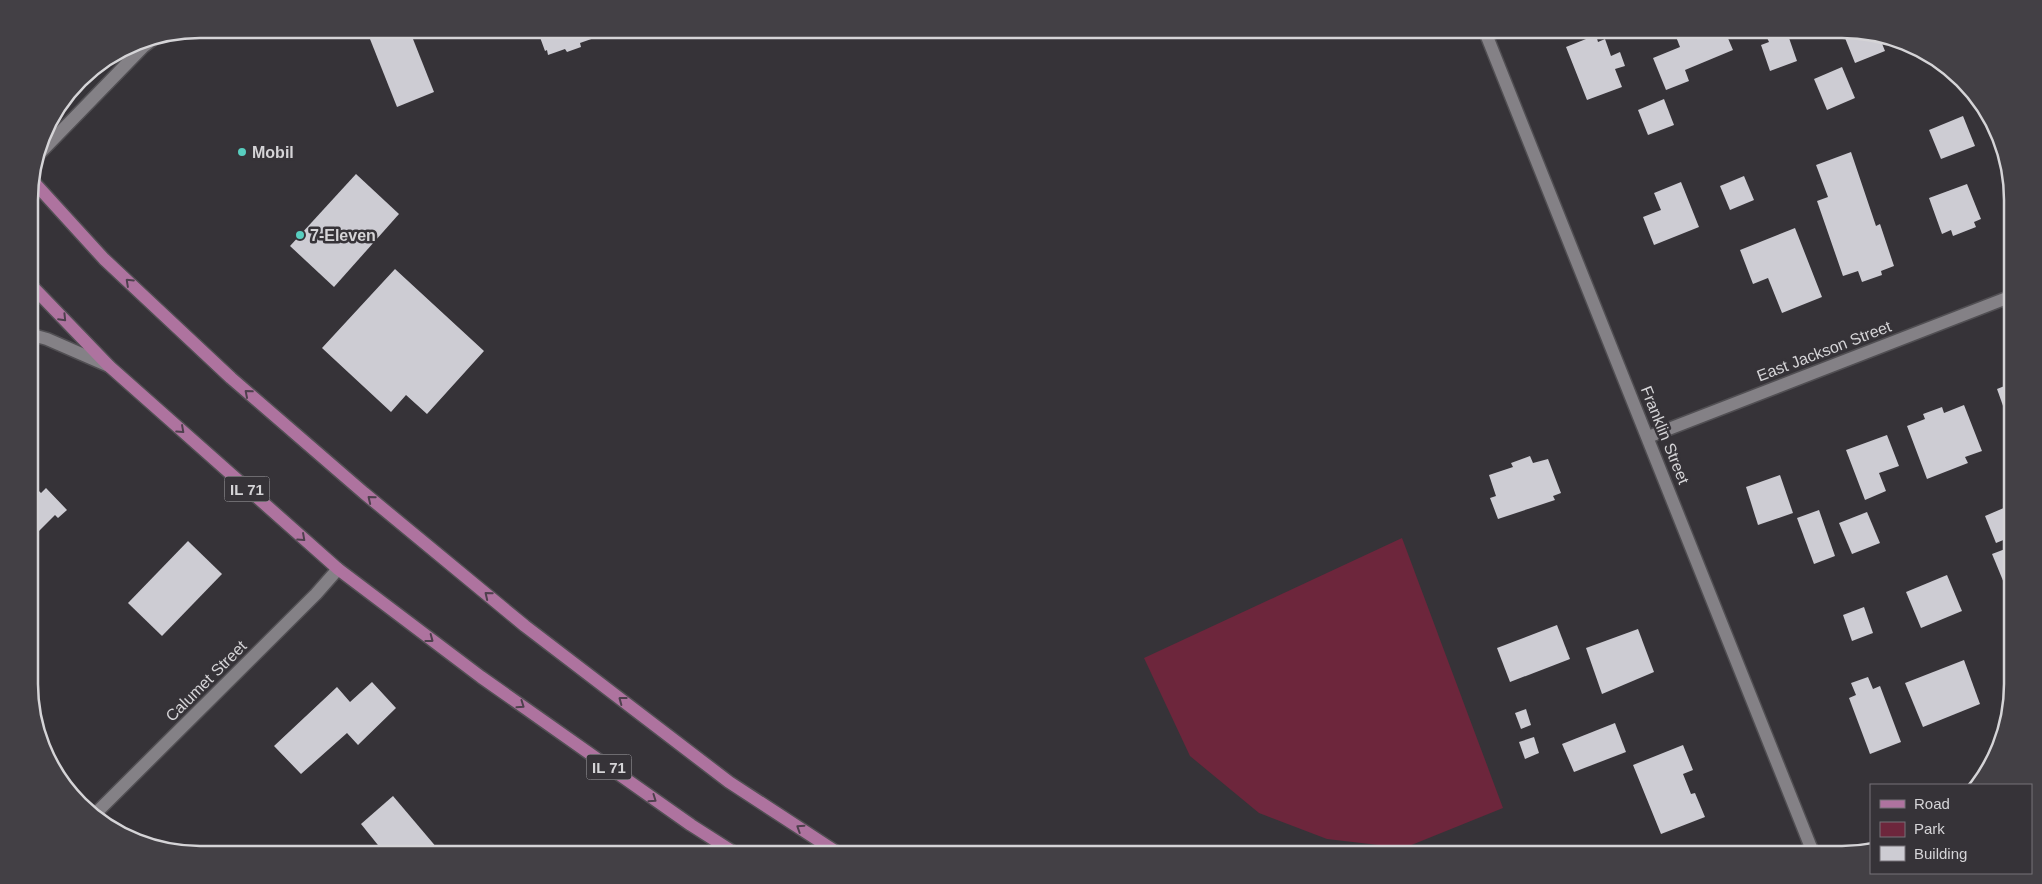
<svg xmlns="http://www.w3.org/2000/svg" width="2042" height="884" font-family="Arial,sans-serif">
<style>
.green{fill:#6d263c}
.building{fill:#cdccd3}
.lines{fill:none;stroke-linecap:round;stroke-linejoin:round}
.street-casing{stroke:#514f53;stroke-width:15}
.secondary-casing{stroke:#514f53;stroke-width:15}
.primary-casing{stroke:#514f53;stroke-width:15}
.street{stroke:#848186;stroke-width:12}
.secondary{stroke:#848186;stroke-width:12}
.primary{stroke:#ae739f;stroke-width:12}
.oneway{stroke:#4e404d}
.poi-dot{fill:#58cebf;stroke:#363338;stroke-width:2}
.labels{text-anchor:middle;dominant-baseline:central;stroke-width:5;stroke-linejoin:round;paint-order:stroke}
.shield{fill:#363338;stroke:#a5a4a7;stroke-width:1}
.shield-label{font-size:15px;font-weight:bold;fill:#d5d4d7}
.poi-label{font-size:16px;font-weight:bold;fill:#d5d4d7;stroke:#363338;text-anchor:start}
.street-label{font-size:16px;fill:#d5d4d7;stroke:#363338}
.rim{fill:none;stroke:#d5d4d7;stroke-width:2.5}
</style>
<rect width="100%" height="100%" fill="#363338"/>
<!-- green -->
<path class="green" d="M 1402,538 L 1503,808 L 1404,848 L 1327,839 L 1259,813 L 1190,756 L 1144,658 Z"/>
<!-- building -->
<g class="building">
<path d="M 366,29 L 409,29 L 434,92 L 397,107 Z"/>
<path d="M 537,29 L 594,29 L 597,37 L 580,43 L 581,47 L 567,52 L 565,49 L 548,55 L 547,50 L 545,51 Z"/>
<path d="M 637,29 L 649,29 L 639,33 Z"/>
<path d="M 1673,29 L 1724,29 L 1733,50 L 1685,70 L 1689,81 L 1666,90 L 1653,58 L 1680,47 Z"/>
<path d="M 1763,29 L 1791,29 L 1793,36 L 1789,38 L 1797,61 L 1770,71 L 1761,45 L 1769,42 Z"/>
<path d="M 1850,30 L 1879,36 L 1885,51 L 1855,63 L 1843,33 Z"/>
<path d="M 1596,35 L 1598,42 L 1605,39 L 1611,56 L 1620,52 L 1625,66 L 1615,69 L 1622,87 L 1587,100 L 1566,47 Z"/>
<path d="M 1842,67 L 1855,98 L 1827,110 L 1814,79 Z"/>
<path d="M 1664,99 L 1674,125 L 1648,135 L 1638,110 Z"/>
<path d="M 1963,116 L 1975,146 L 1941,159 L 1929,130 Z"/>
<path d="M 1851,152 L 1876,226 L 1880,224 L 1894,266 L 1881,271 L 1882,275 L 1862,282 L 1858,271 L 1843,276 L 1817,201 L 1828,197 L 1816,165 Z"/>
<path d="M 356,174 L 399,214 L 334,287 L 290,246 Z"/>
<path d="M 1744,176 L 1754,200 L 1730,210 L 1720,186 Z"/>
<path d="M 1681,182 L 1699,227 L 1654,245 L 1643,217 L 1661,210 L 1654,193 Z"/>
<path d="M 1967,184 L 1981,219 L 1974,222 L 1976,227 L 1953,236 L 1951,230 L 1942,234 L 1929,198 Z"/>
<path d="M 1795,228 L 1822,297 L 1782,313 L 1768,278 L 1753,284 L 1740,250 Z"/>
<path d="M 395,269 L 484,351 L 427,414 L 406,395 L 391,412 L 322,348 Z"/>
<path d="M 2012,383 L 2013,431 L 2012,431 L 1997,389 Z"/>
<path d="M 1964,405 L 1982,451 L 1965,457 L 1968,463 L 1927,479 L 1907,426 L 1925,419 L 1923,414 L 1942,407 L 1944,413 Z"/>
<path d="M 1887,435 L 1899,466 L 1879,473 L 1886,491 L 1865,500 L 1846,450 Z"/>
<path d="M 1530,456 L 1533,463 L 1548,459 L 1561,493 L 1553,496 L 1555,500 L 1498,519 L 1490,498 L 1496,496 L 1489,475 L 1513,467 L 1511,463 Z"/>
<path d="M 1780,475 L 1793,513 L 1758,525 L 1746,487 Z"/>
<path d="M 34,486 L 41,493 L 46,488 L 67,510 L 58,518 L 55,515 L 30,540 L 30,490 Z"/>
<path d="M 2013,504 L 2013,536 L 1996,543 L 1985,516 Z"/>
<path d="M 1819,510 L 1835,556 L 1814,564 L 1797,518 Z"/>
<path d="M 1867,512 L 1880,543 L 1852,554 L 1839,523 Z"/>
<path d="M 188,541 L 222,574 L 162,636 L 128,603 Z"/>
<path d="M 2013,546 L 2013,579 L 2004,583 L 1992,554 Z"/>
<path d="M 1947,575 L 1962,611 L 1921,628 L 1906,592 Z"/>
<path d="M 1864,607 L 1873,633 L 1852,641 L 1843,615 Z"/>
<path d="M 2013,624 L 2013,644 L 2006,627 Z"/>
<path d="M 1557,625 L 1570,659 L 1510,682 L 1497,648 Z"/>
<path d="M 1638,629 L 1654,672 L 1602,694 L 1586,648 Z"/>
<path d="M 1964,660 L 1980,704 L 1923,727 L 1905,683 Z"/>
<path d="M 1868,677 L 1873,689 L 1880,686 L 1901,742 L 1870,754 L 1849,698 L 1856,695 L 1851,683 Z"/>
<path d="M 372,682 L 396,708 L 358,745 L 347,733 L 301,774 L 274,746 L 337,687 L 350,702 Z"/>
<path d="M 1526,709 L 1531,725 L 1521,729 L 1515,713 Z"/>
<path d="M 1615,723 L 1626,752 L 1574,772 L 1562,744 Z"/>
<path d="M 1534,737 L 1539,753 L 1525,759 L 1519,742 Z"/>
<path d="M 1683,745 L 1693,770 L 1683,774 L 1691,794 L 1695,793 L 1705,817 L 1661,834 L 1633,765 Z"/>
<path d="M 393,796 L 443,855 L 386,855 L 361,824 Z"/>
</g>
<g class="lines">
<!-- street casing -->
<g class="street-casing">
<g id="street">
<path d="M 1484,29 L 1814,855"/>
<path d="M 1648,437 L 2012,296"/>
<path d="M 96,813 L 316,594 L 338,569"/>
<path d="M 1861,854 L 1871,849"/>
</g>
</g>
<!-- secondary casing -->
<g class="secondary-casing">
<g id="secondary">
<path d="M 38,155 L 143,47 L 156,37"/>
<path d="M 29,334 L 47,339 L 109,366"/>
</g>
</g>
<!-- primary casing -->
<g class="primary-casing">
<g id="primary">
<path d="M 31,179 L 104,259 L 231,378 L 364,493 L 525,626 L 729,782 L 841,855"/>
<path d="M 29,283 L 109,366 L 338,569 L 481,677 L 691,825 L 738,855"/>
</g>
</g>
<!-- street -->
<use href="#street" class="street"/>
<!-- secondary -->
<use href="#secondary" class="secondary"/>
<!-- primary -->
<use href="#primary" class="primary"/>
</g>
<!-- one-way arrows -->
<defs><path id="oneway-chevron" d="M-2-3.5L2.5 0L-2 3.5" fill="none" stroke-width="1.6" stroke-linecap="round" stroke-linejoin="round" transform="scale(1.25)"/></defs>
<g class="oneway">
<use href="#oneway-chevron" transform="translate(129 282) rotate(-137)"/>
<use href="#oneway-chevron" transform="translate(63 318) rotate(46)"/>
<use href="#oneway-chevron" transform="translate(248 393) rotate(-139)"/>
<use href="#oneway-chevron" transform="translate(181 430) rotate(42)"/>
<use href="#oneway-chevron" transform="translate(371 499) rotate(-141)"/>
<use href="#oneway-chevron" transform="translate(302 538) rotate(42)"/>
<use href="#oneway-chevron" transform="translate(488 595) rotate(-141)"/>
<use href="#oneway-chevron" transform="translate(430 639) rotate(37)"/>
<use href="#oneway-chevron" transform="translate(622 700) rotate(-143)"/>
<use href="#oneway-chevron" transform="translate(521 705) rotate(35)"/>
<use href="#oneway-chevron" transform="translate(653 799) rotate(35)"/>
<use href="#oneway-chevron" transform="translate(800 828) rotate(-147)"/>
</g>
<!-- markers -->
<g class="poi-dot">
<circle cx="242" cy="152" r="5"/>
<circle cx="300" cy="235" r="5"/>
</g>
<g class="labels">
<!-- shield labels -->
<g class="shield">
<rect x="224.5" y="476.5" width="45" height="25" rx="4"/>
<rect x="586.5" y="754.5" width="45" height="25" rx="4"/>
</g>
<g class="shield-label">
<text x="247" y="489">IL 71</text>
<text x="609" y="767">IL 71</text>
</g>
<!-- poi labels -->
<g class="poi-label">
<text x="252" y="152">Mobil</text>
<text x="310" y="235">7-Eleven</text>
</g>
<!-- street labels -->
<g class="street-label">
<text transform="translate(1824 351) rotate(-21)">East Jackson Street</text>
<text transform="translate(1665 435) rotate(68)">Franklin Street</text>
<text transform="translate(206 681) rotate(-45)">Calumet Street</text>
</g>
</g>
<!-- crop -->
<path d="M0 0H2042V884H0ZM200 38H1842A162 162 0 0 1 2004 200V684A162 162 0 0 1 1842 846H200A162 162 0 0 1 38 684V200A162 162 0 0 1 200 38Z" fill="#434045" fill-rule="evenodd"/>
<path class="rim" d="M200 38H1842A162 162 0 0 1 2004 200V684A162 162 0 0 1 1842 846H200A162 162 0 0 1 38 684V200A162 162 0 0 1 200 38Z"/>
<!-- legend -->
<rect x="1870" y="784" width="162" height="90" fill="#363338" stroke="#767378"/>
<rect x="1880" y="800" width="25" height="8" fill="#ae739f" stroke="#767378"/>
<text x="1914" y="809" font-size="15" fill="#d5d4d7">Road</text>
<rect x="1880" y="822" width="25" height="15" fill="#6d263c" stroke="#767378"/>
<text x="1914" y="834" font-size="15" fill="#d5d4d7">Park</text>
<rect x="1880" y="846" width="25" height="15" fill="#cdccd3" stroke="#767378"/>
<text x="1914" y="859" font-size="15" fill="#d5d4d7">Building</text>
</svg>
